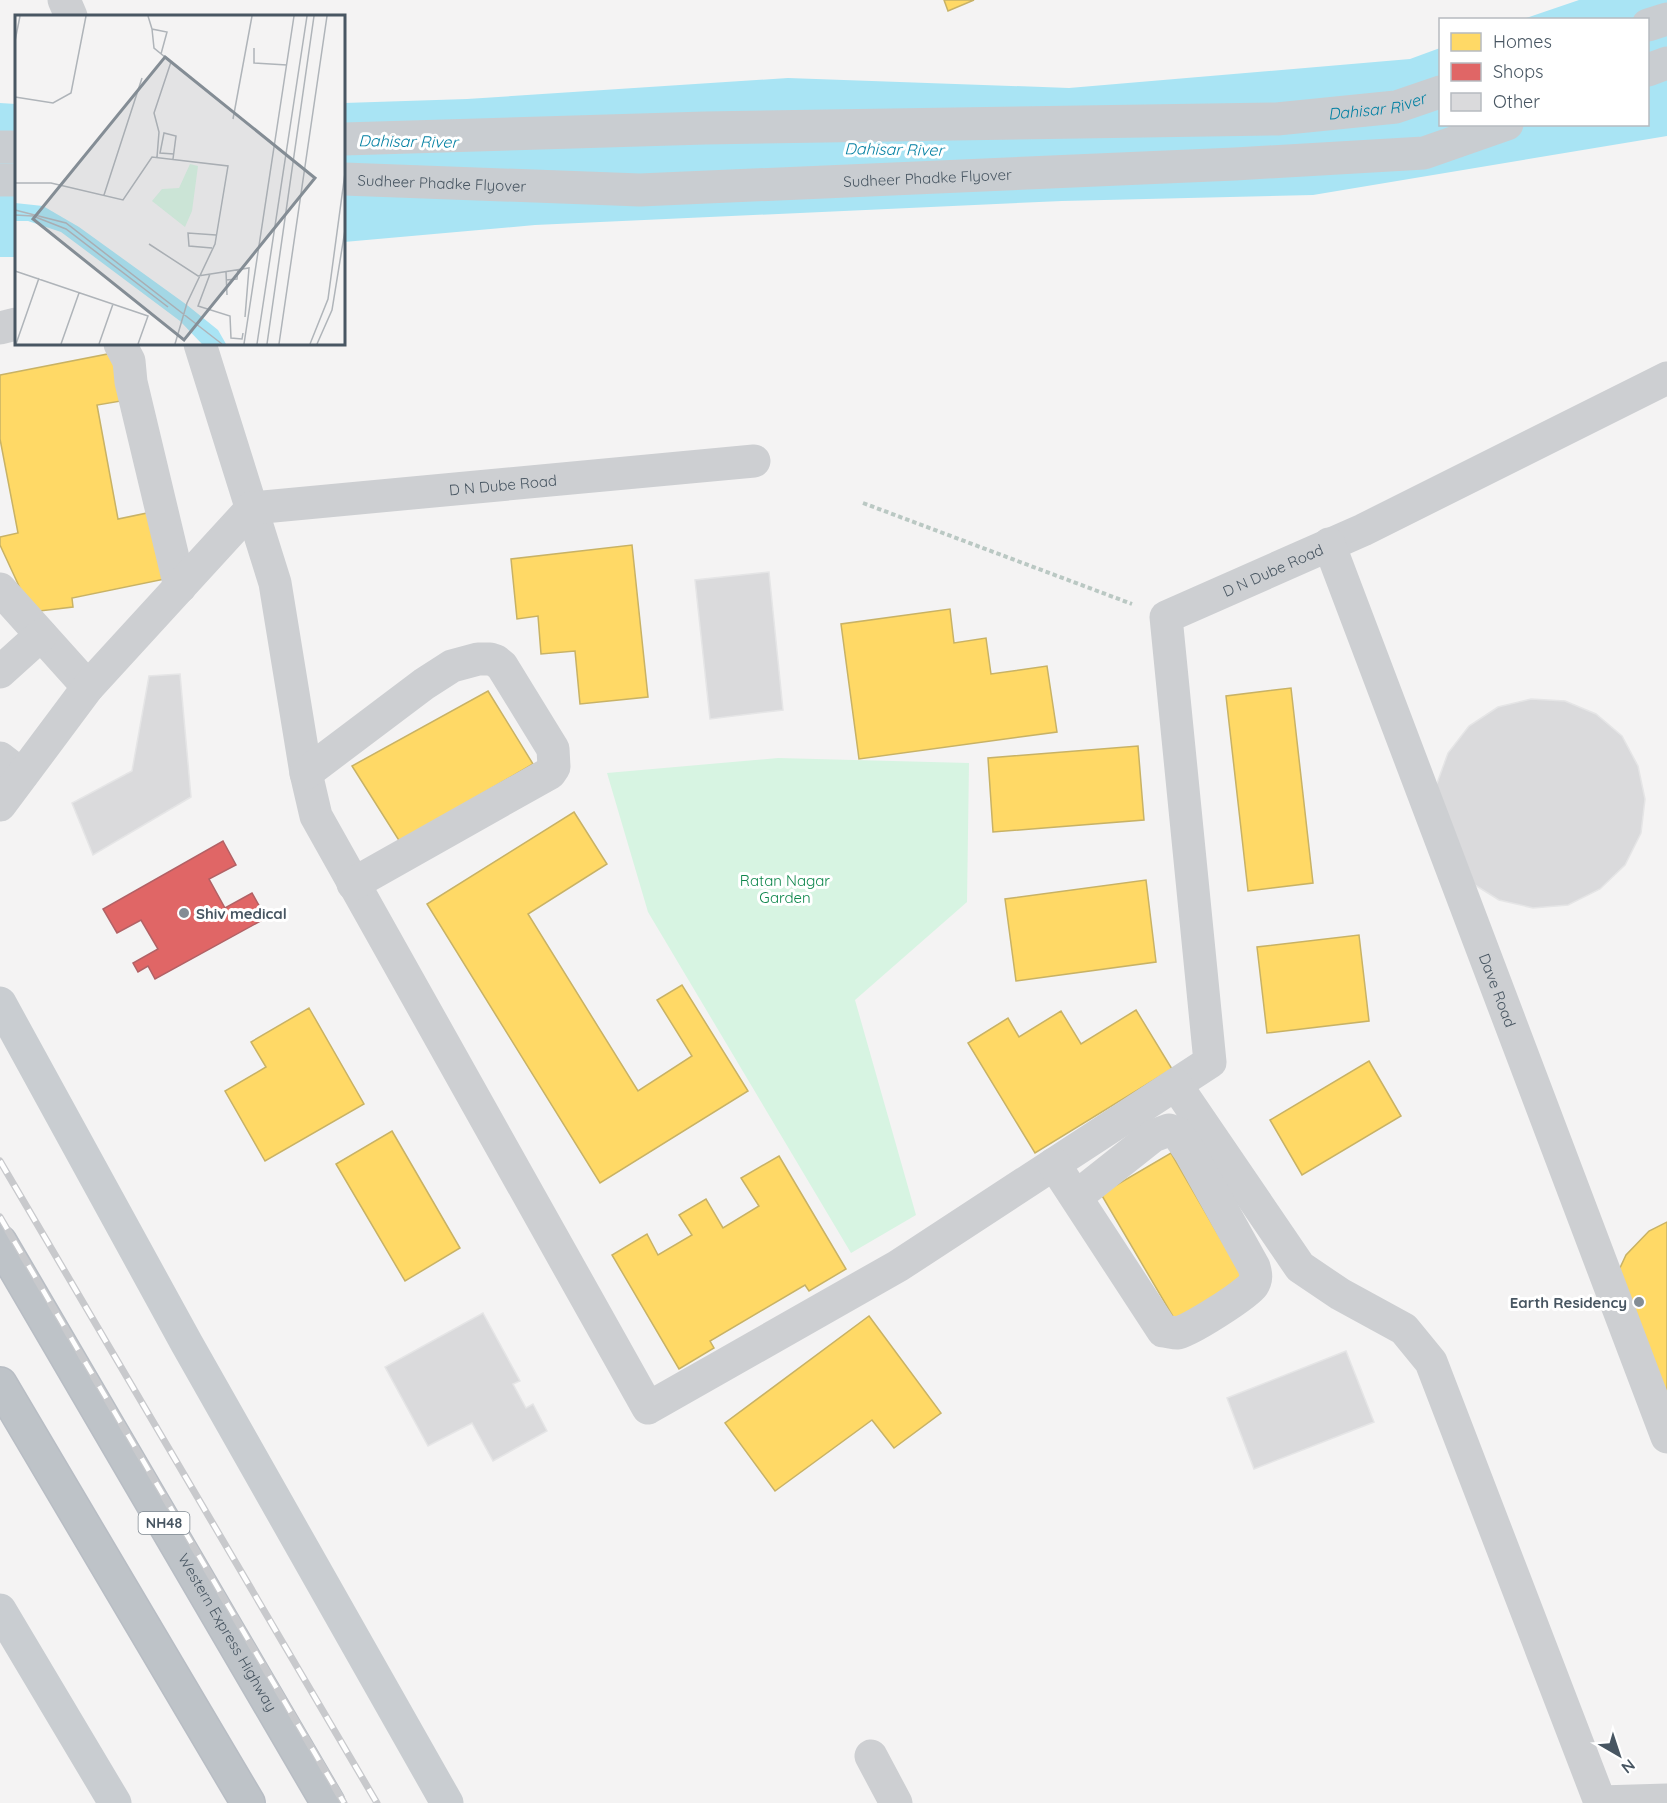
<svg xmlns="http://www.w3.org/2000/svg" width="1667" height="1803" font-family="Quicksand,sans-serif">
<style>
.green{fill:#d7f4e2}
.water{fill:#a9e4f4}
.homes{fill:#ffd966;stroke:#c8b265;stroke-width:1.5}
.shops{fill:#e06666;stroke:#b26165;stroke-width:1.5}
.building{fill:#dadadc;stroke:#e5e5e6;stroke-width:1.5}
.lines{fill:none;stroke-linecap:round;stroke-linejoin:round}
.highway-casing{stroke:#b8bdc4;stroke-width:36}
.path{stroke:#bac8c3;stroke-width:4;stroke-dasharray:4.5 3;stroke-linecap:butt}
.minor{stroke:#cdcfd2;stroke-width:33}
.major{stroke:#c9cdd1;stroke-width:33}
.highway{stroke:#bec3c8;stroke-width:33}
.rail-casing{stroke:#c8c9cc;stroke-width:7}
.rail{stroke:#fff;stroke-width:4.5;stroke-dasharray:14;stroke-linecap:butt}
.poi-dot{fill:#848d95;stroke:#fff;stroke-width:2}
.labels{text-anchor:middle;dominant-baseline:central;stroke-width:6;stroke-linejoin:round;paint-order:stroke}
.shield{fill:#fff;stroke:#7f8991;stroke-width:1.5}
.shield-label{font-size:14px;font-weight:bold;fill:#485662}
.street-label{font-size:15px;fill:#485662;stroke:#fff}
.park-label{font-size:15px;fill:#0f874c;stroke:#fff}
.poi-label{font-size:15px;font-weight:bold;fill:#485662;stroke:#fff;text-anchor:start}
.water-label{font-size:16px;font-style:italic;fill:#0380a3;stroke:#fff}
.inset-road{fill:none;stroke:#afb4b9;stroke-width:1.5}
.view{fill:#848d95;fill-opacity:0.15;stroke:#848d95;stroke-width:3}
.inset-edge{fill:none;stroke:#485662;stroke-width:3}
</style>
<rect width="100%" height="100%" fill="#f4f3f3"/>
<!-- green -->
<path class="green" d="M 778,758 L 969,763 L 967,902 L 855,1000 L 916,1215 L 851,1253 L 648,912 L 607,773 Z"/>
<!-- water -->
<g class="water">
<path d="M 1579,0 L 1667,0 L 1667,136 L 1313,195 L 1062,201 L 535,225 L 344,242 L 344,103 L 467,99 L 788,78 L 1069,88 L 1410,59 L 1440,48 L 1440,124 L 1648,124 L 1648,20 L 1523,19 Z"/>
<path d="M 0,103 L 16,104 L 16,257 L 0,257 Z"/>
</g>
<!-- homes -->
<g class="homes">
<path d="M 944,0 L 974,0 L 948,11 Z"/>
<path d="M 118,352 L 127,400 L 97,405 L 118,519 L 152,512 L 165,579 L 72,598 L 73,607 L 31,612 L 0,545 L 0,537 L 18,533 L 0,439 L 0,375 Z"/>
<path d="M 632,545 L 648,697 L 580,704 L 575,651 L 541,654 L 538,616 L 517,619 L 511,559 Z"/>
<path d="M 950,609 L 954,643 L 986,638 L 991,674 L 1047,666 L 1057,732 L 859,759 L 841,624 Z"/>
<path d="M 1291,688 L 1313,883 L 1248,891 L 1226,696 Z"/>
<path d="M 488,691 L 533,764 L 400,842 L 352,766 Z"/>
<path d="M 1138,746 L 1144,820 L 993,832 L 988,758 Z"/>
<path d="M 574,812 L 607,864 L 528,914 L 638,1091 L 692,1056 L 657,1000 L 682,985 L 748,1091 L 600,1183 L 427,904 Z"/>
<path d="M 1146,880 L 1156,962 L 1016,981 L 1005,899 Z"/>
<path d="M 1359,935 L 1369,1021 L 1267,1033 L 1257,947 Z"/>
<path d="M 309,1008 L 364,1104 L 265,1161 L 225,1091 L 266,1067 L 251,1042 Z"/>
<path d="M 1136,1010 L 1172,1069 L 1035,1153 L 968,1043 L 1008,1018 L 1019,1037 L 1061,1011 L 1081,1044 Z"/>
<path d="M 1369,1061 L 1401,1116 L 1302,1175 L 1270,1120 Z"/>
<path d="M 392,1131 L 460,1248 L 405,1281 L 336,1164 Z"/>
<path d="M 1171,1153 L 1244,1279 L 1175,1320 L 1101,1194 Z"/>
<path d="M 779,1156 L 846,1269 L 809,1291 L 805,1285 L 710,1341 L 714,1348 L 679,1369 L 612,1255 L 647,1234 L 658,1255 L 692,1235 L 679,1215 L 706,1199 L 723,1228 L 759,1206 L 741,1178 Z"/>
<path d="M 1667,1222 L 1667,1398 L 1612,1285 L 1626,1255 L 1649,1231 Z"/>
<path d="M 869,1316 L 941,1413 L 894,1448 L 872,1420 L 775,1491 L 725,1423 Z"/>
</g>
<!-- shops -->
<path class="shops" d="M 223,841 L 236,865 L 209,879 L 225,908 L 252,893 L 266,918 L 155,979 L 148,966 L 138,972 L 133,963 L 158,949 L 141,920 L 117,933 L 103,909 Z"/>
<!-- building -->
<g class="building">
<path d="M 769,572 L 783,710 L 710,719 L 695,580 Z"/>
<path d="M 180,674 L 191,797 L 93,855 L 72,803 L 132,771 L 149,676 Z"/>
<path d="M 1531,699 L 1565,701 L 1596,714 L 1622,736 L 1638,766 L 1645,799 L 1641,833 L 1625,865 L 1600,889 L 1568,905 L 1533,908 L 1499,900 L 1470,882 L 1436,786 L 1448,753 L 1469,726 L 1498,707 Z"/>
<path d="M 483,1313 L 520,1381 L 513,1384 L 526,1408 L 533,1404 L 547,1431 L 493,1461 L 472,1423 L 428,1446 L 385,1367 Z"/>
<path d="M 1346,1351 L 1374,1422 L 1254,1469 L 1227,1398 Z"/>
</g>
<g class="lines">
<!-- highway casing -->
<g class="highway-casing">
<g id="highway">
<path id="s6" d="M 0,1242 L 328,1803"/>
<path d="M 0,1384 L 248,1803"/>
</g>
</g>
<!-- path -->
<path class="path" d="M 863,503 L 1132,604"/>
<!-- minor -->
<g class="minor">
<path d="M 64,0 L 71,16"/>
<path d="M 0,328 L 16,324"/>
<path d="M 120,344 L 129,361 L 131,382 L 180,587"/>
<path id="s1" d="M 200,344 L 275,583 L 306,773 L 316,816 L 648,1408 L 898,1266 L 1210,1062 L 1166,617 L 1363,530 L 1667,378"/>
<path id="s2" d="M 1329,544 L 1667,1437"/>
<path d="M 0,589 L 88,687"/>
<path d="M 0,672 L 41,635"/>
<path d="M 0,758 L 22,775"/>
<path d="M 306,773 L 424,684 L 452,666 L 478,659 L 490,659 L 496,661 L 502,666 L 553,749 L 554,767 L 550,773 L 353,884"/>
<path id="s3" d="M 0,805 L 88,687 L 252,508 L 754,461"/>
<path d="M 1176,1085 L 1300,1267 L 1340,1294 L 1404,1329 L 1431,1362 L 1600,1802 L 1667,1800"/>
<path d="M 1054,1164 L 1163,1331 C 1167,1331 1173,1333 1177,1333 C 1188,1332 1247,1294 1253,1285 C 1257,1279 1256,1274 1254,1267 L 1190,1152 L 1177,1133 L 1169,1130 L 1153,1136 L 1076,1197"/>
<path d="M 871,1756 L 896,1803"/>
</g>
<!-- major -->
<g class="major">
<path d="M 1648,25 L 1667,19"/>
<path d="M 1648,70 L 1667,63"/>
<path id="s4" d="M 344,139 L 705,128 L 1277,119 L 1396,107 L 1440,92"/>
<path d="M 0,147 L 16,147"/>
<path id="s5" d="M 344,179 L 640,190 L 1235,164 L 1424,153 L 1507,124"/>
<path d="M 0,180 L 16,180"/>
<path d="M 0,1003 L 187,1344 L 447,1803"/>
<path d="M 0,1610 L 115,1803"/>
</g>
<!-- highway -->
<use href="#highway" class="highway"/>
<!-- rail casing -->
<g class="rail-casing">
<g id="rail">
<path d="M 0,1161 L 377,1803"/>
<path d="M 0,1217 L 344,1803"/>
</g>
</g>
<!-- rail -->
<use href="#rail" class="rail"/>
</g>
<!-- markers -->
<g class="poi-dot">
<circle cx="184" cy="913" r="6"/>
<circle cx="1639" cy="1302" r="6"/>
</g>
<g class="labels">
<!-- shield labels -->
<rect class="shield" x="138.5" y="1512" width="51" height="22" rx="4.5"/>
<g class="shield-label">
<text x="164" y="1523">NH48</text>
</g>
<!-- street labels -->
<g class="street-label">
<text stroke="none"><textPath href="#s5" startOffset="584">Sudheer Phadke Flyover</textPath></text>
<text stroke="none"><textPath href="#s5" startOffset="98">Sudheer Phadke Flyover</textPath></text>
<text stroke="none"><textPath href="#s3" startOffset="642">D N Dube Road</textPath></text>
<text stroke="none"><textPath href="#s1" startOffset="2390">D N Dube Road</textPath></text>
<text stroke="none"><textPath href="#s2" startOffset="477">Dave Road</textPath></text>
<text stroke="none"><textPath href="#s6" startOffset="452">Western Express Highway</textPath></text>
</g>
<!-- park labels -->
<g class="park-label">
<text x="785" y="880">Ratan Nagar<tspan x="785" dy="17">Garden</tspan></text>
</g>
<!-- poi labels -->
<g class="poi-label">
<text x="196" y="913">Shiv medical</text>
<text x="1627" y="1302" text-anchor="end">Earth Residency</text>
</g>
<!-- water labels -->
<g class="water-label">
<text stroke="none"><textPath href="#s4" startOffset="1034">Dahisar River</textPath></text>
<text transform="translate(408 141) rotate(1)">Dahisar River</text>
<text transform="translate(894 149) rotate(1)">Dahisar River</text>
</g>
</g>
<!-- overview -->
<g transform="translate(15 15)">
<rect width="330" height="330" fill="#f4f3f3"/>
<path d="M 175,149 L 183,151 L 177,196 L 170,212 L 137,186 L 147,174 L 164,173 Z" fill="#d7f4e2"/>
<path d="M 0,188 L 28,191 L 64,212 L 172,290 L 203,315 L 211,329 L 187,329 L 165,306 L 46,217 L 13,206 L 0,206 Z" fill="#a9e4f4"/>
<path class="inset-road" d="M 133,1 L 137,14 L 152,17 L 146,39M 137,14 L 139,33 L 156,47 L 139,98 L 144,117 L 142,142M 0,26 L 5,1M 239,33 L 239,48 L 272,50M 0,82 L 38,88 L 56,78 L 71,1M 218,104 L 237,1M 158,144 L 161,121 L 149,118 L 145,138 L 159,139M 0,168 L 36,168 L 108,185 L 137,142 L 213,151 L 200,229 L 172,288 L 160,329M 89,180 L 127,63M 0,195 L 51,208 L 207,329M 0,200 L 18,201 L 51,214 L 153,292M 134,229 L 183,261 L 234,253 L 230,302M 197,233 L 174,231 L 173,218 L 201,220M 0,256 L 133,301 L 123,329M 211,257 L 212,280M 195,259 L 183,291 L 215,301 L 216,323 L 227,324 L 228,318M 211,265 L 222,264 L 223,254M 1,329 L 24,263M 46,329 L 64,278M 84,329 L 98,289M 229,329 L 279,1M 242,329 L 292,1M 252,329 L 299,1M 264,329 L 312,1M 295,329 L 313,284 L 330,158M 302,329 L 317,295 L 330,215"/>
<path class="view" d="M 150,42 L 300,163 L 169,325 L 18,204 Z"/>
<rect width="330" height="330" class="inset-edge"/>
</g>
<!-- legend -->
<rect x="1439" y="18" width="210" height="108" fill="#ffffff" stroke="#b6bbc0" stroke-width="1.5"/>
<rect x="1451" y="33" width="30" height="18" fill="#ffd966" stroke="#b6bbc0" stroke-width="1.5"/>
<text x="1493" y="48" font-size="18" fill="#485662">Homes</text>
<rect x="1451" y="63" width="30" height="18" fill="#e06666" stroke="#b6bbc0" stroke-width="1.5"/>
<text x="1493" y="78" font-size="18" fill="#485662">Shops</text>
<rect x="1451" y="93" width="30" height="18" fill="#dadadc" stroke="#b6bbc0" stroke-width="1.5"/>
<text x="1493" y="108" font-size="18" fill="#485662">Other</text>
<!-- north arrow -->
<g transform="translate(1619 1755) rotate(141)" stroke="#ffffff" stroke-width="4.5" paint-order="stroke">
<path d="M0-4.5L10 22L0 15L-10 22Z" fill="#485662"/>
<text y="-9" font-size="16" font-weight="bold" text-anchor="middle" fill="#485662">N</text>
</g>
</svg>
